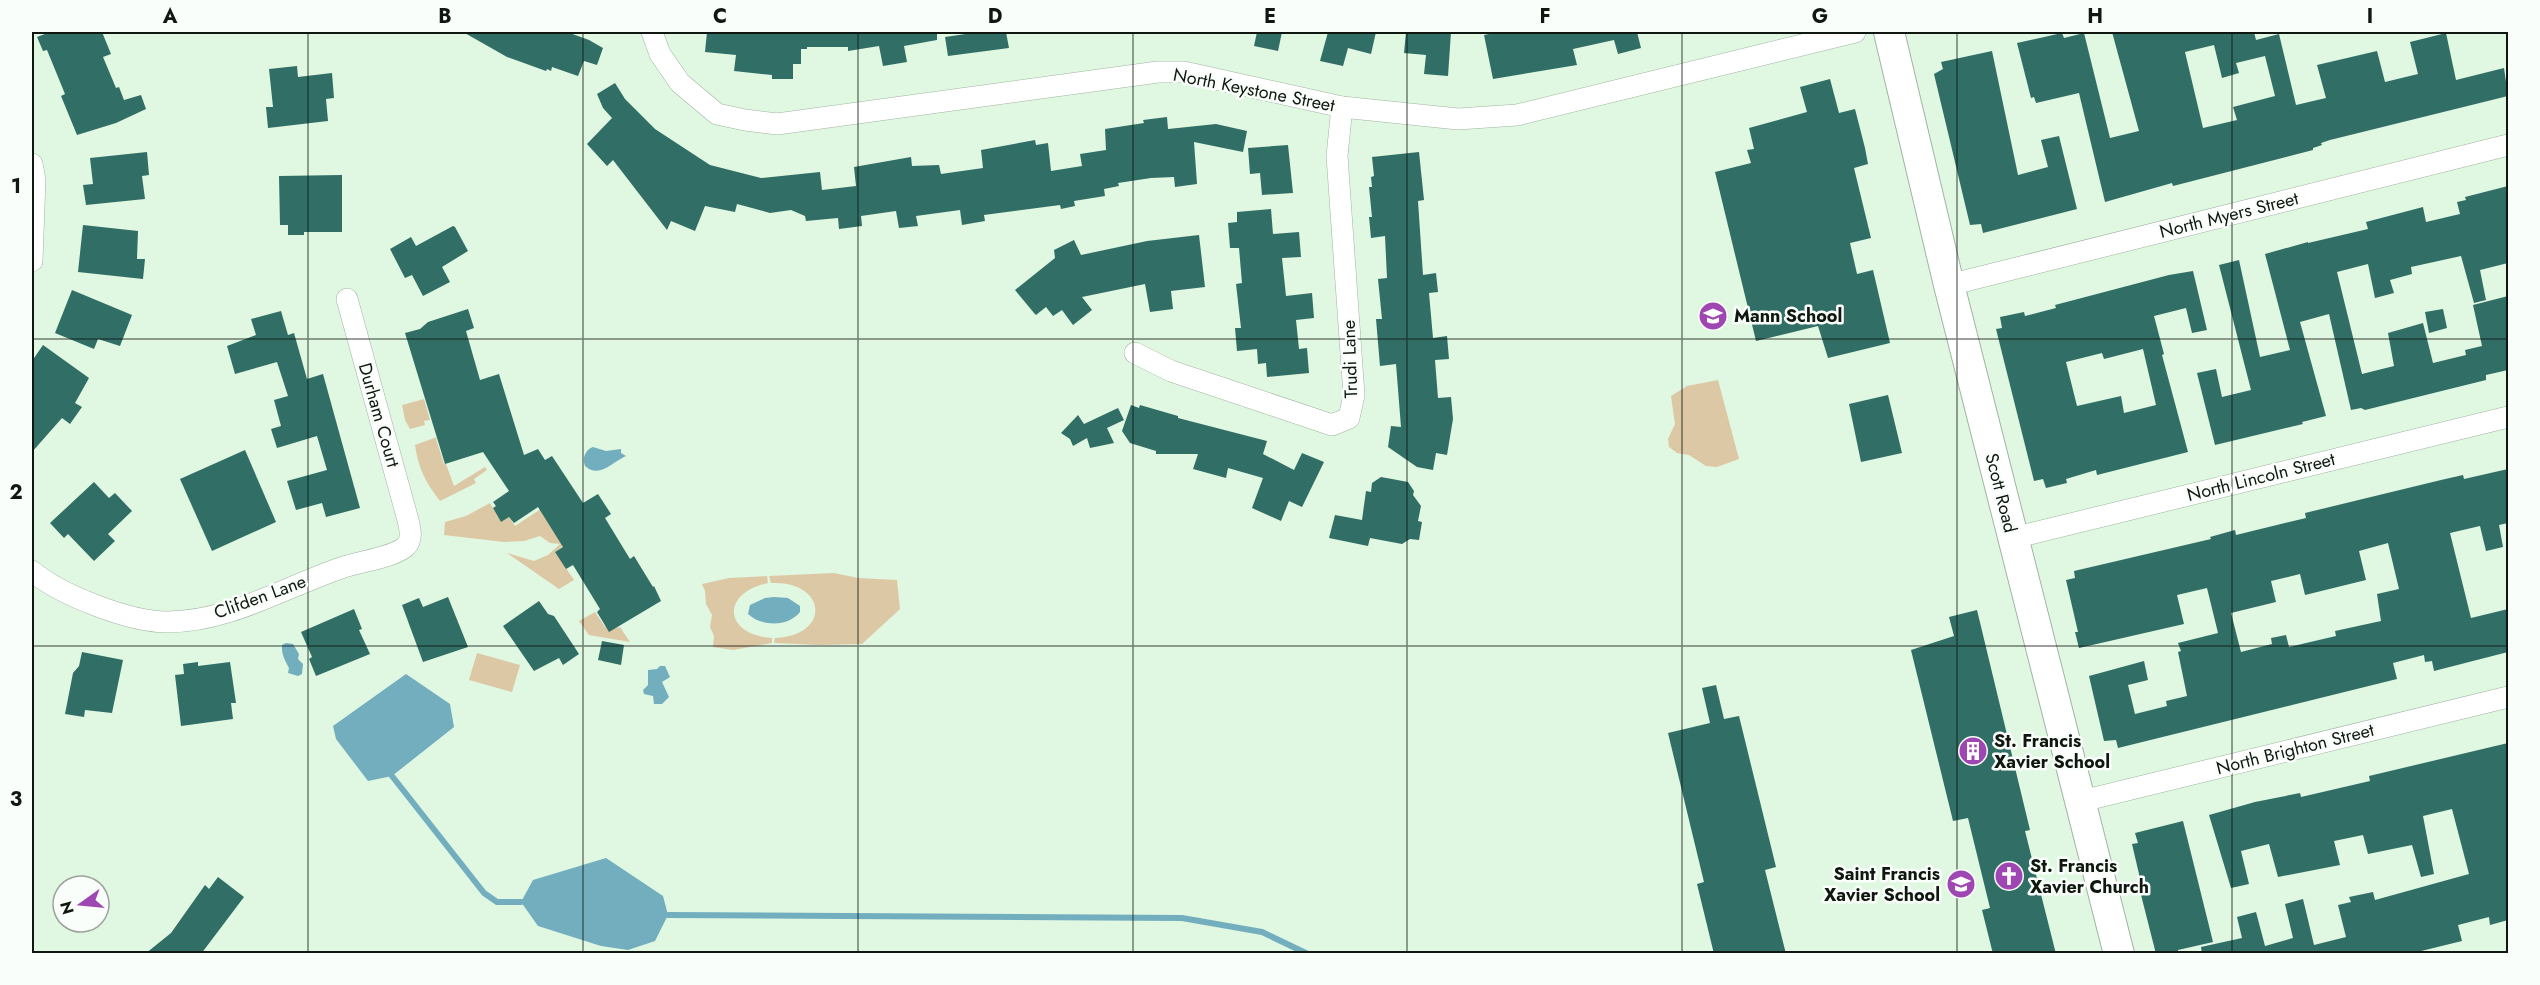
<svg xmlns="http://www.w3.org/2000/svg" width="2540" height="985" font-family="Jost,sans-serif">
<style>
.green{fill:#ddc8a6}
.water{fill:#73aebe}
.lines{fill:none;stroke-linecap:round;stroke-linejoin:round}
.stream{stroke:#73aebe;stroke-width:6}
.building{fill:#316e65;fill-rule:evenodd}
.street-casing{stroke:#9fb5a1;stroke-width:22}
.secondary-casing{stroke:#9fb5a1;stroke-width:32}
.street{stroke:#fff;stroke-width:21}
.secondary{stroke:#fff;stroke-width:30}
.grid{fill:none;stroke:#0f1710;stroke-width:1.5;stroke-opacity:0.55}
.labels{text-anchor:middle;dominant-baseline:central;stroke-width:5;stroke-linejoin:round;paint-order:stroke}
.street-label{font-size:18px;fill:#0f1710;stroke:#fafefa}
.poi-label{font-size:18px;font-weight:bold;fill:#0f1710;stroke:#fafefa;text-anchor:start}
.neatline{fill:none;stroke:#0f1710;stroke-width:2}
.grid-label{font-size:20px;text-anchor:middle;font-weight:bold;fill:#0f1710}
</style>
<rect width="100%" height="100%" fill="#e0f7e2"/>
<!-- green -->
<g class="green">
<path d="M 1718,380 L 1739,459 L 1717,467 L 1706,466 L 1689,455 L 1677,453 L 1669,447 L 1668,439 L 1675,424 L 1671,396 L 1687,386 Z"/>
<path d="M 424,399 L 430,420 L 424,421 L 425,425 L 410,429 L 405,420 L 402,405 Z"/>
<path d="M 437,437 L 436,439 L 444,464 L 446,464 L 454,486 L 485,467 L 487,470 L 474,479 L 476,483 L 440,501 C 426,483 418,468 415,445 Z"/>
<path d="M 490,503 L 501,522 L 509,517 L 515,526 L 547,505 L 566,544 L 555,552 L 574,580 L 559,589 L 507,553 L 534,561 L 548,555 L 560,544 L 550,543 L 540,536 L 524,541 L 504,542 L 444,535 L 445,522 L 466,516 Z"/>
<path d="M 834,573 L 858,578 L 897,580 L 900,609 L 862,644 L 819,645 L 774,643 L 775,638 C 833,635 826,580 771,583 L 769,576 Z"/>
<path d="M 767,576 L 768,583 C 720,593 724,635 772,638 L 772,643 L 733,650 L 713,647 L 714,636 L 710,627 L 712,615 L 706,604 L 705,591 L 702,584 L 729,578 Z"/>
<path d="M 595,612 L 605,627 L 614,622 L 618,628 L 620,627 L 630,642 L 589,635 L 579,621 Z"/>
<path d="M 477,653 L 520,665 L 512,692 L 469,680 Z"/>
</g>
<!-- water -->
<g class="water">
<path d="M 593,447 L 606,451 L 621,449 L 621,453 L 626,456 C 612,462 600,479 585,466 C 582,458 585,450 593,447 Z"/>
<path d="M 774,597 L 788,598 L 800,606 L 800,612 C 788,627 762,627 748,614 L 750,605 L 765,598 Z"/>
<path d="M 286,643 L 293,644 L 299,654 L 298,659 L 303,664 L 302,674 L 298,676 L 288,673 L 289,668 C 285,661 281,653 282,645 Z"/>
<path d="M 660,666 L 665,666 L 670,677 L 662,682 L 669,697 L 662,704 L 654,704 L 653,696 L 644,694 L 643,690 L 648,685 L 648,670 L 657,669 Z"/>
<path d="M 406,674 L 450,704 L 454,727 L 392,776 L 368,781 L 336,739 L 333,726 Z"/>
<path d="M 606,858 L 663,896 L 668,915 L 655,941 L 628,950 L 601,946 L 538,926 L 521,902 L 533,880 Z"/>
</g>
<g class="lines">
<!-- stream -->
<g class="stream">
<path d="M 392,776 L 484,893 L 497,902 L 521,902"/>
<path d="M 668,915 L 1182,918 L 1262,932 L 1308,954"/>
</g>
</g>
<!-- building -->
<g class="building">
<path d="M 50,32 L 102,32 L 111,54 L 103,57 L 116,88 L 119,87 L 124,100 L 141,95 L 146,109 L 116,123 L 77,135 L 61,96 L 65,94 L 47,50 L 43,51 L 37,37 Z"/>
<path d="M 463,32 L 567,32 L 589,40 L 603,48 L 597,65 L 584,61 L 578,76 L 552,67 L 551,71 L 547,69 L 546,71 L 507,57 Z"/>
<path d="M 707,32 L 937,32 L 937,40 L 904,46 L 907,62 L 883,66 L 879,46 L 848,51 L 848,47 L 807,47 L 807,49 L 801,49 L 801,64 L 793,64 L 793,79 L 772,79 L 772,75 L 734,71 L 736,55 L 705,52 Z"/>
<path d="M 979,32 L 1006,32 L 1009,48 L 948,56 L 945,37 Z"/>
<path d="M 1257,32 L 1282,32 L 1278,51 L 1254,46 Z"/>
<path d="M 1328,32 L 1376,32 L 1371,54 L 1348,48 L 1343,66 L 1320,61 Z"/>
<path d="M 1406,32 L 1451,32 L 1448,76 L 1424,74 L 1426,55 L 1404,53 Z"/>
<path d="M 1499,32 L 1637,32 L 1641,48 L 1618,54 L 1614,40 L 1573,49 L 1577,65 L 1493,79 L 1484,35 Z"/>
<path d="M 2112,32 L 2254,32 L 2256,40 L 2279,34 L 2296,105 L 2326,98 L 2317,65 L 2377,51 L 2385,82 L 2418,74 L 2410,42 L 2446,33 L 2456,80 L 2504,68 L 2508,96 L 2330,140 L 2321,143 L 2322,145 L 2313,148 L 2313,150 L 2173,186 L 2172,183 L 2105,202 L 2079,93 L 2036,103 L 2034,97 L 2031,98 L 2017,43 L 2062,33 L 2064,38 L 2084,33 L 2110,138 L 2139,131 ZM 2214,45 L 2222,78 L 2239,73 L 2236,63 L 2265,56 L 2275,96 L 2233,107 L 2237,120 L 2203,128 L 2185,52 Z"/>
<path d="M 1992,51 L 2018,175 L 2048,167 L 2041,140 L 2059,136 L 2077,209 L 1983,233 L 1981,224 L 1970,225 L 1934,74 L 1943,69 L 1941,62 Z"/>
<path d="M 297,66 L 298,77 L 332,73 L 334,98 L 326,99 L 328,121 L 268,128 L 266,107 L 273,107 L 269,69 Z"/>
<path d="M 1830,79 L 1839,113 L 1855,109 L 1865,148 L 1868,164 L 1854,168 L 1871,238 L 1850,243 L 1857,274 L 1873,270 L 1890,343 L 1828,358 L 1818,326 L 1756,341 L 1715,172 L 1751,163 L 1747,150 L 1754,149 L 1749,128 L 1807,112 L 1800,87 Z"/>
<path d="M 615,83 L 625,99 L 655,129 L 710,165 L 761,178 L 820,172 L 822,190 L 856,186 L 854,167 L 911,157 L 912,166 L 939,165 L 941,174 L 983,168 L 981,150 L 1035,140 L 1036,145 L 1048,143 L 1051,171 L 1082,166 L 1080,154 L 1106,150 L 1105,129 L 1144,123 L 1143,120 L 1167,117 L 1168,129 L 1216,124 L 1247,131 L 1243,152 L 1194,142 L 1197,184 L 1175,187 L 1174,177 L 1151,178 L 1118,183 L 1119,186 L 1104,189 L 1105,196 L 1074,201 L 1075,206 L 1061,209 L 1060,205 L 984,215 L 985,221 L 962,225 L 960,210 L 916,216 L 918,226 L 899,228 L 896,211 L 861,216 L 862,226 L 839,229 L 838,218 L 806,221 L 805,216 L 791,210 L 770,213 L 737,204 L 735,212 L 705,206 L 695,231 L 671,221 L 667,230 L 613,160 L 607,166 L 587,144 L 612,118 L 603,108 L 597,94 Z"/>
<path d="M 1288,145 L 1293,193 L 1262,195 L 1260,173 L 1250,174 L 1248,148 Z"/>
<path d="M 147,152 L 149,175 L 142,176 L 145,199 L 86,205 L 83,185 L 93,184 L 90,158 Z"/>
<path d="M 1419,152 L 1424,200 L 1418,201 L 1423,275 L 1436,273 L 1438,292 L 1429,293 L 1433,338 L 1447,336 L 1449,359 L 1435,360 L 1438,398 L 1451,397 L 1453,419 L 1447,455 L 1436,453 L 1433,470 L 1417,467 L 1388,447 L 1391,426 L 1401,427 L 1396,364 L 1380,366 L 1376,319 L 1382,319 L 1378,279 L 1387,278 L 1385,236 L 1371,238 L 1369,217 L 1372,217 L 1369,187 L 1372,187 L 1371,177 L 1374,176 L 1372,157 Z"/>
<path d="M 342,175 L 342,232 L 304,232 L 304,235 L 288,235 L 288,225 L 280,225 L 279,176 Z"/>
<path d="M 2508,186 L 2508,263 L 2480,270 L 2486,300 L 2474,303 L 2461,256 L 2411,267 L 2412,274 L 2390,280 L 2394,293 L 2375,298 L 2368,264 L 2337,272 L 2362,374 L 2394,366 L 2388,333 L 2423,323 L 2433,363 L 2466,355 L 2465,350 L 2482,346 L 2473,305 L 2508,296 L 2508,370 L 2486,375 L 2486,380 L 2365,410 L 2361,408 L 2351,410 L 2329,314 L 2300,322 L 2326,416 L 2302,422 L 2303,424 L 2215,445 L 2197,373 L 2216,369 L 2222,397 L 2251,390 L 2219,265 L 2239,260 L 2260,357 L 2290,350 L 2265,254 L 2308,242 L 2308,243 L 2368,229 L 2366,222 L 2423,207 L 2426,222 L 2460,214 L 2457,202 L 2466,200 L 2465,197 Z"/>
<path d="M 1271,209 L 1273,234 L 1299,232 L 1301,257 L 1282,258 L 1286,296 L 1312,293 L 1314,318 L 1296,320 L 1299,349 L 1307,348 L 1309,373 L 1267,377 L 1266,363 L 1258,364 L 1257,349 L 1237,351 L 1235,328 L 1241,328 L 1236,284 L 1242,283 L 1239,248 L 1230,248 L 1228,223 L 1237,222 L 1237,212 Z"/>
<path d="M 83,225 L 138,231 L 137,259 L 145,259 L 143,279 L 78,272 Z"/>
<path d="M 453,226 L 455,227 L 468,251 L 442,267 L 450,282 L 423,296 L 412,275 L 405,278 L 390,249 L 411,237 L 416,246 Z"/>
<path d="M 1199,235 L 1205,287 L 1171,291 L 1173,309 L 1150,312 L 1145,284 L 1082,297 L 1092,310 L 1073,325 L 1062,310 L 1053,316 L 1046,307 L 1036,315 L 1034,313 L 1015,290 L 1055,258 L 1054,250 L 1074,240 L 1081,255 L 1147,241 Z"/>
<path d="M 2193,271 L 2207,330 L 2192,333 L 2186,308 L 2154,316 L 2164,354 L 2162,355 L 2188,452 L 2097,475 L 2096,470 L 2066,479 L 2067,483 L 2046,488 L 2043,479 L 2034,481 L 1996,329 L 2002,328 L 2000,317 L 2024,312 L 2025,316 L 2056,308 L 2055,305 L 2169,275 ZM 2143,349 L 2156,405 L 2124,413 L 2121,396 L 2077,406 L 2066,362 L 2102,353 L 2104,359 Z"/>
<path d="M 72,290 L 132,315 L 120,346 L 98,339 L 94,349 L 55,333 Z"/>
<path d="M 468,309 L 474,328 L 466,331 L 480,380 L 499,374 L 524,455 L 538,449 L 545,460 L 552,456 L 583,503 L 598,494 L 611,514 L 605,518 L 630,559 L 634,556 L 653,587 L 654,586 L 661,601 L 609,632 L 597,612 L 600,609 L 573,565 L 566,569 L 555,552 L 563,547 L 538,507 L 514,523 L 509,517 L 501,522 L 493,508 L 496,506 L 493,502 L 509,491 L 483,452 L 445,464 L 405,333 L 420,329 L 428,322 Z"/>
<path d="M 2443,309 L 2447,328 L 2429,333 L 2425,312 Z"/>
<path d="M 281,311 L 288,335 L 294,333 L 307,379 L 323,374 L 360,508 L 326,517 L 322,503 L 296,510 L 287,481 L 327,470 L 317,436 L 277,448 L 271,429 L 281,426 L 274,400 L 288,396 L 277,362 L 235,374 L 227,346 L 256,335 L 251,319 Z"/>
<path d="M 43,345 L 89,378 L 75,403 L 82,407 L 70,424 L 62,418 L 32,452 L 32,361 Z"/>
<path d="M 1888,395 L 1902,453 L 1861,462 L 1849,404 Z"/>
<path d="M 1131,405 L 1139,408 L 1140,405 L 1178,416 L 1178,418 L 1267,441 L 1263,454 L 1294,470 L 1302,453 L 1324,462 L 1302,507 L 1289,501 L 1281,521 L 1252,508 L 1263,478 L 1228,468 L 1226,478 L 1193,469 L 1198,454 L 1156,454 L 1156,451 L 1130,443 L 1122,431 Z"/>
<path d="M 1118,408 L 1124,420 L 1107,428 L 1114,443 L 1090,448 L 1087,438 L 1073,446 L 1070,439 L 1061,433 L 1078,415 L 1084,424 Z"/>
<path d="M 245,450 L 276,522 L 212,551 L 180,479 Z"/>
<path d="M 2508,469 L 2508,523 L 2499,525 L 2503,547 L 2486,551 L 2480,526 L 2450,533 L 2471,618 L 2508,609 L 2508,652 L 2434,671 L 2432,661 L 2425,662 L 2424,655 L 2393,663 L 2397,679 L 2118,748 L 2116,740 L 2104,741 L 2089,676 L 2144,661 L 2148,680 L 2128,685 L 2135,714 L 2167,706 L 2166,701 L 2187,696 L 2178,652 L 2181,651 L 2178,643 L 2218,633 L 2207,588 L 2177,595 L 2184,624 L 2079,648 L 2075,632 L 2078,632 L 2066,580 L 2075,578 L 2074,571 L 2211,539 L 2210,537 L 2235,530 L 2236,535 L 2306,518 L 2305,513 L 2441,480 L 2463,475 L 2464,479 ZM 2388,543 L 2399,589 L 2377,594 L 2381,621 L 2335,631 L 2336,636 L 2289,647 L 2286,635 L 2271,638 L 2272,644 L 2241,652 L 2231,613 L 2276,602 L 2271,581 L 2300,574 L 2305,595 L 2366,580 L 2359,551 Z"/>
<path d="M 1381,477 L 1408,482 L 1414,491 L 1413,495 L 1421,506 L 1418,521 L 1422,522 L 1419,540 L 1410,539 L 1402,544 L 1370,538 L 1368,546 L 1329,538 L 1335,515 L 1362,520 L 1366,491 L 1371,492 L 1372,483 Z"/>
<path d="M 94,482 L 109,498 L 115,493 L 132,511 L 108,534 L 115,541 L 94,561 L 68,534 L 64,538 L 50,523 Z"/>
<path d="M 448,597 L 468,647 L 423,662 L 402,605 L 419,598 L 423,607 Z"/>
<path d="M 539,601 L 548,614 L 554,616 L 579,654 L 563,665 L 559,658 L 534,671 L 503,626 Z"/>
<path d="M 354,609 L 362,629 L 359,630 L 370,654 L 316,676 L 309,659 L 312,657 L 301,632 Z"/>
<path d="M 1977,610 L 2030,830 L 2025,831 L 2056,954 L 1993,954 L 1982,910 L 1990,908 L 1968,818 L 1953,821 L 1911,650 L 1954,636 L 1949,617 Z"/>
<path d="M 602,641 L 624,645 L 621,665 L 598,660 Z"/>
<path d="M 82,652 L 123,660 L 112,713 L 85,710 L 84,717 L 65,714 L 73,673 L 79,666 Z"/>
<path d="M 198,662 L 198,666 L 230,662 L 236,703 L 231,703 L 233,719 L 181,726 L 175,675 L 184,674 L 183,664 Z"/>
<path d="M 1716,685 L 1724,719 L 1739,716 L 1776,867 L 1765,870 L 1786,954 L 1714,954 L 1697,884 L 1704,882 L 1668,733 L 1710,723 L 1702,688 Z"/>
<path d="M 2508,743 L 2508,920 L 2490,925 L 2489,917 L 2458,925 L 2462,941 L 2409,954 L 2202,954 L 2201,947 L 2242,938 L 2237,917 L 2256,912 L 2265,946 L 2293,938 L 2285,904 L 2303,899 L 2314,945 L 2346,937 L 2338,905 L 2351,902 L 2349,897 L 2373,892 L 2375,900 L 2469,874 L 2452,809 L 2423,816 L 2434,874 L 2421,877 L 2412,845 L 2368,854 L 2363,835 L 2334,841 L 2340,865 L 2278,877 L 2269,844 L 2241,851 L 2249,884 L 2231,888 L 2209,815 L 2255,802 L 2300,793 L 2301,797 L 2370,781 L 2369,776 Z"/>
<path d="M 2183,821 L 2213,942 L 2178,950 L 2178,954 L 2156,954 L 2139,887 L 2139,874 L 2132,844 L 2138,843 L 2135,833 Z"/>
<path d="M 218,877 L 244,897 L 201,954 L 145,954 L 171,933 L 205,885 L 209,889 Z"/>
</g>
<g class="lines">
<!-- street casing -->
<g class="street-casing">
<g id="street">
<path d="M 652,32 L 660,54 L 680,83 L 717,114 L 745,120 L 777,124 L 1158,72 L 1184,72 L 1342,107 L 1458,119 L 1517,115 L 1855,32"/>
<path d="M 32,164 L 35,180 L 32,261"/>
<path d="M 1949,285 L 2508,145"/>
<path d="M 1135,353 L 1171,371 L 1332,425 L 1349,418 L 1354,395 L 1337,156 L 1342,107"/>
<path d="M 2013,538 L 2508,417"/>
<path d="M 32,571 C 60,595 130,622 167,622 C 229,622 285,587 341,568 C 357,562 396,557 406,546 C 413,539 410,529 408,520 L 347,299"/>
<path d="M 2082,801 L 2508,697"/>
</g>
</g>
<!-- secondary casing -->
<g class="secondary-casing">
<path id="secondary" d="M 1889,32 L 1949,285 L 2119,954"/>
</g>
<!-- street -->
<use href="#street" class="street"/>
<!-- secondary -->
<use href="#secondary" class="secondary"/>
</g>
<!-- grid -->
<path class="grid" d="M 308,32 L 308,954M 583,32 L 583,954M 858,32 L 858,954M 1133,32 L 1133,954M 1407,32 L 1407,954M 1682,32 L 1682,954M 1957,32 L 1957,954M 2232,32 L 2232,954M 32,339 L 2508,339M 32,646 L 2508,646"/>
<!-- icons -->
<defs>
<g id="school-disc" transform="scale(1.5)"><circle r="9.5" fill="#9e46b2" stroke="#fafefa"/><path d="M0-5L7-2L0 1L-7-2ZM-4 1L0 2.5L4 1V4Q0 6-4 4Z" fill="#fff"/></g>
<g id="building-disc" transform="scale(1.5)"><circle r="9.5" fill="#9e46b2" stroke="#fafefa"/><path d="M-4-6H4V6H1V3H-1V6H-4ZM-2.5-4.3h1.7v1.8h-1.7ZM.8-4.3h1.7v1.8H.8ZM-2.5-1h1.7V.8h-1.7ZM.8-1h1.7V.8H.8Z" fill="#fff"/></g>
<g id="church-disc" transform="scale(1.5)"><circle r="9.5" fill="#9e46b2" stroke="#fafefa"/><path d="M-1.2-6h2.4v3.5h3.3v2.4h-3.3V6h-2.4V-.1h-3.3v-2.4h3.3Z" fill="#fff"/></g>
</defs>
<g fill-rule="evenodd">
<use href="#school-disc" x="1713" y="316"/>
<use href="#building-disc" x="1973" y="751"/>
<use href="#church-disc" x="2009" y="876"/>
<use href="#school-disc" x="1961" y="884"/>
</g>
<g class="labels">
<!-- street labels -->
<g class="street-label">
<text transform="translate(1254 90) rotate(11)">North Keystone Street</text>
<text transform="translate(2229 215) rotate(-14)">North Myers Street</text>
<text transform="translate(1350 359) rotate(-92)">Trudi Lane</text>
<text transform="translate(379 415) rotate(74)">Durham Court</text>
<text transform="translate(2261 477) rotate(-14)">North Lincoln Street</text>
<text transform="translate(2001 493) rotate(76)">Scott Road</text>
<text transform="translate(260 597) rotate(-20)">Clifden Lane</text>
<text transform="translate(2295 749) rotate(-14)">North Brighton Street</text>
</g>
<!-- poi labels -->
<g class="poi-label">
<text x="1734" y="316">Mann School</text>
<text x="1994" y="741">St. Francis<tspan x="1994" dy="21">Xavier School</tspan></text>
<text x="2030" y="866">St. Francis<tspan x="2030" dy="21">Xavier Church</tspan></text>
<text x="1940" y="874" text-anchor="end">Saint Francis<tspan x="1940" dy="21">Xavier School</tspan></text>
</g>
</g>
<!-- border -->
<rect width="2540" height="985" fill="none" stroke="#fafefa" stroke-width="66"/>
<!-- north arrow -->
<g transform="translate(81 904) rotate(255)"><circle r="28" fill="#fafefa" stroke="#9ca29c" stroke-width="1.5"/>
<path d="M0-4.5L10 22L0 15L-10 22Z" fill="#9e46b2"/>
<text y="-9" font-size="16" font-weight="bold" text-anchor="middle" fill="#0f1710">N</text>
</g>
<rect x="33" y="33" width="2474" height="919" class="neatline"/>
<g class="grid-label">
<text x="170" y="23">A</text>
<text x="445" y="23">B</text>
<text x="720" y="23">C</text>
<text x="995" y="23">D</text>
<text x="1270" y="23">E</text>
<text x="1545" y="23">F</text>
<text x="1820" y="23">G</text>
<text x="2095" y="23">H</text>
<text x="2370" y="23">I</text>
<text x="16" y="193">1</text>
<text x="16" y="499">2</text>
<text x="16" y="806">3</text>
</g>
</svg>
